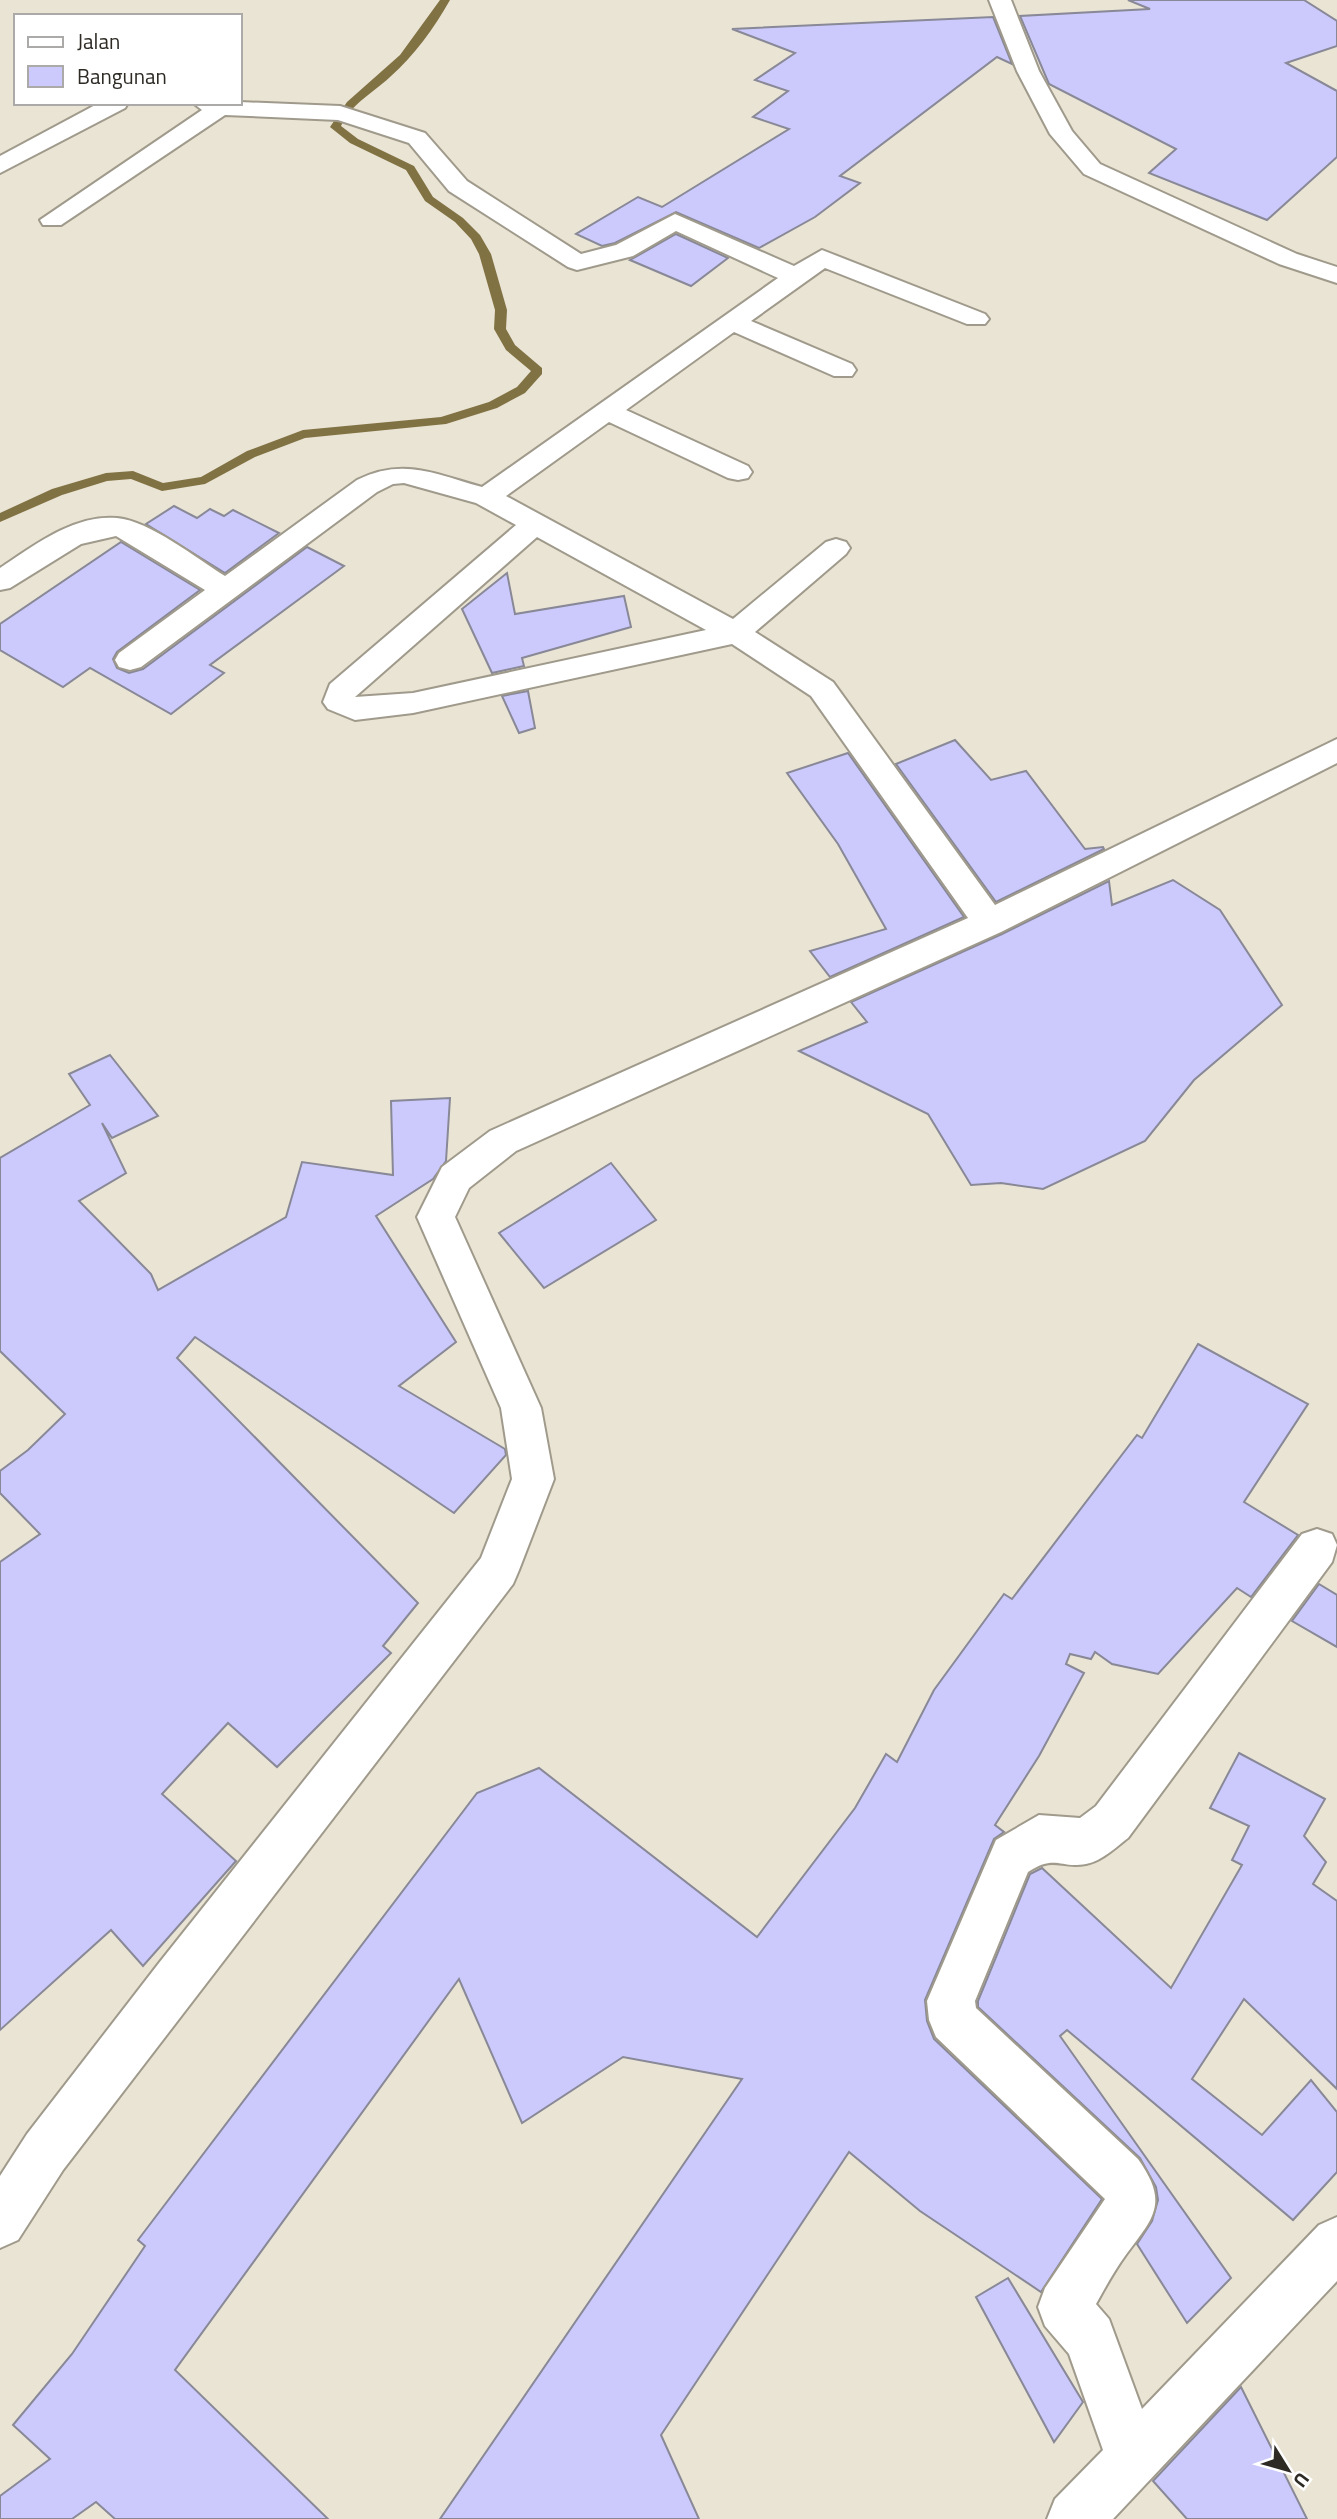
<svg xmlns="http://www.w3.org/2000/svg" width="1337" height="2519" font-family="'Titillium Web',sans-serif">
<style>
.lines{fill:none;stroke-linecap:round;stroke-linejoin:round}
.stream{fill:#817244;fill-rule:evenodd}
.building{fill:#cccafc;stroke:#888897;stroke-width:2}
.street-casing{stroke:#9f9a8b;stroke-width:4}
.street{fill:#fff;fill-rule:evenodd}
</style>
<rect width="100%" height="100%" fill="#eae4d4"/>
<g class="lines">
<!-- stream -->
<path class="stream" d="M 440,0 L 450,0 C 434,28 414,56 390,77 C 373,93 351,104 341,126 L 358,139 L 414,166 L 433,197 L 463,218 L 480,235 L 491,254 L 507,310 L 506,329 L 515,345 L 542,368 L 542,374 L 525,393 L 497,408 L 446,424 L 305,438 L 255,457 L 205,484 L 162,491 L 131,479 L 107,481 L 62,495 L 0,522 L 0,513 L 52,489 L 106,473 L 133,471 L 163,483 L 201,477 L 247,451 L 303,430 L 441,417 L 489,402 L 517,387 L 531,371 L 506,350 L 494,329 L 495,310 L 479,254 L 471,239 L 455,222 L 425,201 L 406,170 L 350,143 L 330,127 L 347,102 L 400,55 Z"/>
</g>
<!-- building -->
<g class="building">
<path d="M 1128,0 L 1304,0 L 1337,21 L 1337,46 L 1286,63 L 1337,91 L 1337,157 L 1267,220 L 1149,173 L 1176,149 L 1049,84 L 1020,16 L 1150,9 Z"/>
<path d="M 993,17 L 1012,64 L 997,57 L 840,176 L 860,183 L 815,217 L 759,248 L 676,212 L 615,243 L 602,246 L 576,234 L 638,197 L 662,207 L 789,129 L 753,117 L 788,91 L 755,80 L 795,53 L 732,29 Z"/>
<path d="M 676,234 L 728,258 L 691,286 L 630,260 Z"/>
<path d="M 174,506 L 197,518 L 210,509 L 224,516 L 233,510 L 279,533 L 225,573 L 146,524 Z"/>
<path d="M 121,542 L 200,590 L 117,652 L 113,659 L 117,668 L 129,673 L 143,669 L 307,547 L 344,566 L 210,665 L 224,673 L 171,714 L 90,668 L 63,687 L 0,650 L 0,624 Z"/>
<path d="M 507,573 L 515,614 L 624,596 L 631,627 L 522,658 L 524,666 L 492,673 L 462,609 Z"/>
<path d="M 528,691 L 535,728 L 519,733 L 502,696 Z"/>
<path d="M 955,740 L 991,780 L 1026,771 L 1085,849 L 1103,847 L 1104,849 L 996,902 L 896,764 Z"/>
<path d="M 848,753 L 964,917 L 830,977 L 810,951 L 886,929 L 838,844 L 787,773 Z"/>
<path d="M 1173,880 L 1220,910 L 1282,1005 L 1194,1080 L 1145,1141 L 1043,1189 L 1001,1183 L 971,1185 L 928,1114 L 799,1051 L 867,1022 L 851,1002 L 1002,934 L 1109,881 L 1112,905 Z"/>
<path d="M 110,1055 L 158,1116 L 112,1138 L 102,1123 L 126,1173 L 79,1201 L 151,1274 L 158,1290 L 286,1217 L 302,1162 L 393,1175 L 391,1101 L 450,1098 L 446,1161 L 433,1179 L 376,1216 L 456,1342 L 399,1386 L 505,1449 L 506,1455 L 454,1513 L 195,1337 L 177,1358 L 418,1603 L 383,1646 L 391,1653 L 277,1767 L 228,1723 L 162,1794 L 236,1861 L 143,1966 L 111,1930 L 0,2030 L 0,1562 L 40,1534 L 0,1493 L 0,1471 L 28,1450 L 65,1414 L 0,1351 L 0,1158 L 90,1105 L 69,1074 Z"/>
<path d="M 611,1163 L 656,1220 L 544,1288 L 499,1233 Z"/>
<path d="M 1198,1344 L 1308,1404 L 1244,1502 L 1298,1535 L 1251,1597 L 1237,1588 L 1158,1674 L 1112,1664 L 1095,1652 L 1091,1659 L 1070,1654 L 1066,1664 L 1084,1673 L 1039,1756 L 995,1825 L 1004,1832 L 994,1839 L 925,2000 L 927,2021 L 934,2039 L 1102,2199 L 1041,2292 L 920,2211 L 849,2152 L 661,2435 L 699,2519 L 440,2519 L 742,2079 L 623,2057 L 522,2123 L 459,1979 L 175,2370 L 328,2519 L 115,2519 L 96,2502 L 72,2519 L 0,2519 L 0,2496 L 50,2459 L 13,2425 L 72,2354 L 145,2246 L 138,2240 L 477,1793 L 539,1768 L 757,1937 L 855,1808 L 886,1754 L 897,1762 L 934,1690 L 1004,1594 L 1012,1599 L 1137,1435 L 1142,1438 Z"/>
<path d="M 1319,1584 L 1337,1595 L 1337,1647 L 1292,1621 Z"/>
<path d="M 1239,1753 L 1325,1799 L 1304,1836 L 1326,1862 L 1313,1884 L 1337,1901 L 1337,2089 L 1244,1999 L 1192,2079 L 1262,2135 L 1311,2080 L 1337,2112 L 1337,2172 L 1293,2220 L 1067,2030 L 1060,2036 L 1231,2278 L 1187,2323 L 1137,2244 L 1152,2221 L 1158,2200 L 1156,2187 L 1140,2158 L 978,2007 L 978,2001 L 1030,1874 L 1042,1868 L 1171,1988 L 1242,1865 L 1232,1860 L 1249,1826 L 1210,1808 Z"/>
<path d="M 1008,2278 L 1083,2402 L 1054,2442 L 976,2297 Z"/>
<path d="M 1241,2387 L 1307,2519 L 1187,2519 L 1153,2481 Z"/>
</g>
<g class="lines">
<!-- street casing -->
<g class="street-casing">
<g id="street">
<path d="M 989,0 L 1011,0 L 1039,71 L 1072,131 L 1100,164 L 1297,254 L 1337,267 L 1337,283 L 1279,264 L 1084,174 L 1050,134 L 1017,71 Z"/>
<path d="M 240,102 L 340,106 L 425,133 L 467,181 L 581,254 L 616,245 L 675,214 L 794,266 L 822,250 L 985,314 L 989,319 L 985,324 L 967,324 L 825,268 L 751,321 L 852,364 L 856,370 L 852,376 L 834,376 L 734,332 L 626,410 L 748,466 L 752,472 L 748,478 L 738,480 L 728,478 L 609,422 L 506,496 L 733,619 L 826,542 L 836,539 L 846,542 L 850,548 L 846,554 L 755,632 L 833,682 L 995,905 L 1337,739 L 1337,763 L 1001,932 L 516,1151 L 469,1188 L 455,1217 L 541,1408 L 554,1479 L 519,1570 L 513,1584 L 63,2170 L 18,2240 L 0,2248 L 0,2176 L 27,2134 L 159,1963 L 481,1558 L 512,1479 L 501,1408 L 417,1217 L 442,1167 L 490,1131 L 968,918 L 811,696 L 732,644 L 413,713 L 355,720 L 328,709 L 323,702 L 330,684 L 516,525 L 476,503 L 404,483 L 393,484 L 377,492 L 141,667 L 130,670 L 119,667 L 115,660 L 119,653 L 205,590 L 116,536 L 81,544 L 10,588 L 0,590 L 0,568 C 33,546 74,514 117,518 C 150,521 196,558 225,576 L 357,480 C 403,457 435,474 482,487 L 778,278 L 676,231 L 633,256 L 577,270 L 568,267 L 449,191 L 409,143 L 338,120 L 225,115 L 61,225 L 43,225 L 40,220 L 202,110 L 193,103 ZM 537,537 L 706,630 L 413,693 L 355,697 Z"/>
<path d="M 99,103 L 128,103 L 125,108 L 0,173 L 0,156 Z"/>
<path d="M 1317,1529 L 1332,1534 L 1337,1545 L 1332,1562 L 1128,1838 C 1116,1847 1102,1861 1086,1864 C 1059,1869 1056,1854 1028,1872 L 975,2001 L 976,2008 L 1138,2159 C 1170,2204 1153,2218 1125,2256 C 1114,2271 1105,2288 1096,2304 L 1109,2319 L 1142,2409 L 1319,2225 L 1337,2217 L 1337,2281 L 1113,2519 L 1047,2519 L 1055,2499 L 1103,2450 L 1069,2354 L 1045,2326 L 1038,2307 L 1045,2288 L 1105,2199 L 936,2037 L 929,2020 L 927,2001 L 996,1840 L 1039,1815 L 1080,1818 L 1096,1806 L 1302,1534 Z"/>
</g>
</g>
<!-- street -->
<use href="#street" class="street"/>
</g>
<!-- legend -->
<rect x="14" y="14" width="228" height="91" fill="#ffffff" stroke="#abaaa8" stroke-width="2"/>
<rect x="28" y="37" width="35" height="10" fill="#ffffff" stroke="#abaaa8" stroke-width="2"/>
<text x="77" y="49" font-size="21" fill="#2e2b25">Jalan</text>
<rect x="28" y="66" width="35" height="21" fill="#cccafc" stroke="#abaaa8" stroke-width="2"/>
<text x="77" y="84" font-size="21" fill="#2e2b25">Bangunan</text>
<!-- north arrow -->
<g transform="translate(1288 2470) rotate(127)" stroke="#ffffff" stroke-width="5" paint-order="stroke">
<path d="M0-5L12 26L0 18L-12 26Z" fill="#2e2b25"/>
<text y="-10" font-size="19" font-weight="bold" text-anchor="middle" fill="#2e2b25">U</text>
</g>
</svg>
